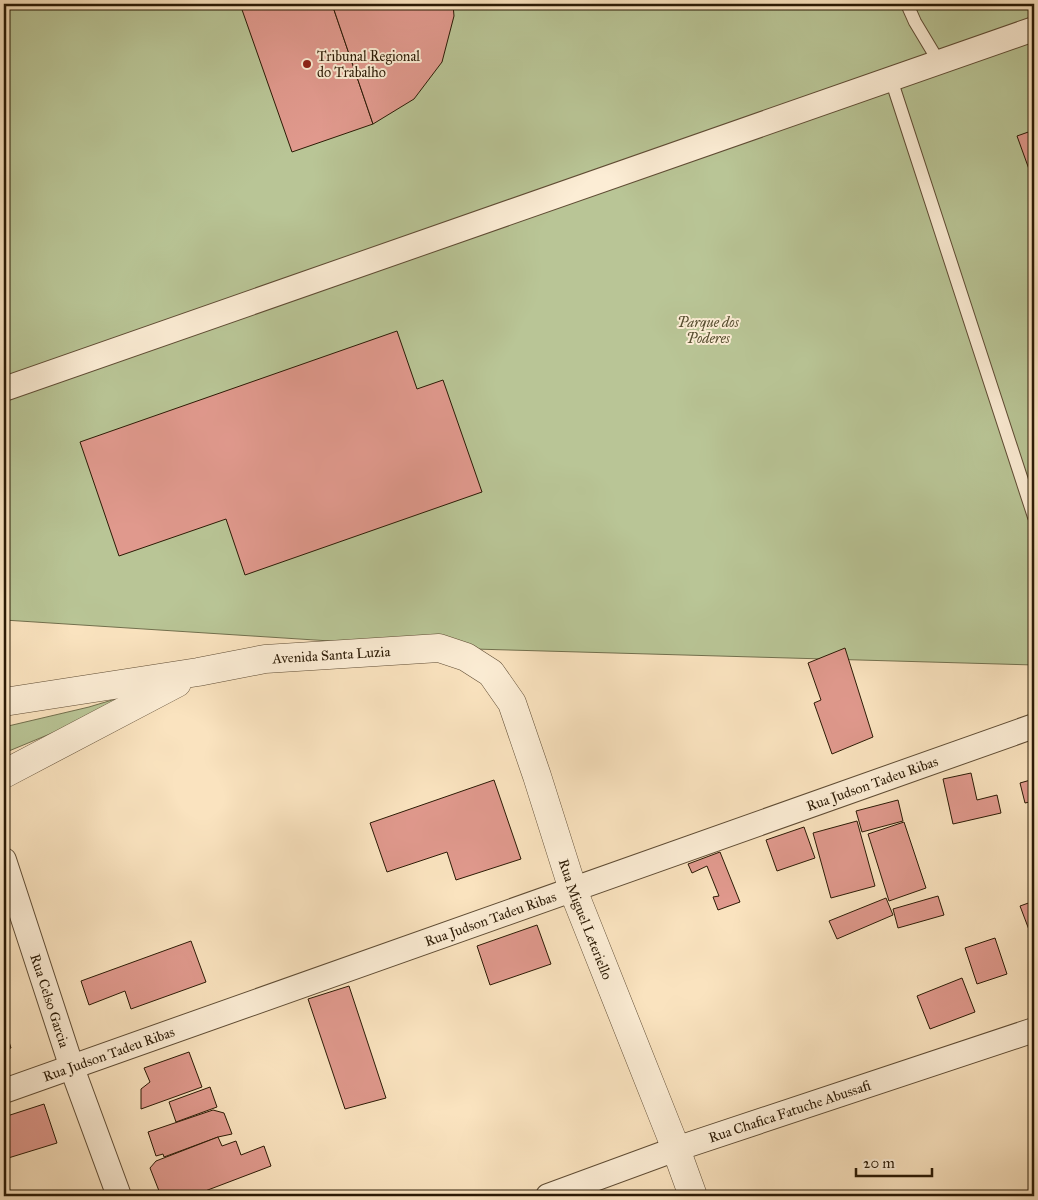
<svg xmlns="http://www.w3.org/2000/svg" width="1038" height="1200" font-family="'IM FELL Great Primer',serif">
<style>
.green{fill:#b9c596;stroke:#72704e}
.building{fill:#e0998d;stroke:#2b1a05}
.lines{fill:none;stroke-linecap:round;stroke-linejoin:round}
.service-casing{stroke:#5f4c34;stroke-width:14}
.minor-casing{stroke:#5f4c34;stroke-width:26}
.tertiary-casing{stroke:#5f4c34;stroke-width:29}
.service{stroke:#fcedd5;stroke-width:12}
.minor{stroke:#fcedd5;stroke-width:24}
.tertiary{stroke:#fcedd5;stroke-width:28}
.poi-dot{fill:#8f2418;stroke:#fcedd5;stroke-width:2}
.labels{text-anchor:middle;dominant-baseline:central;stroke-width:4;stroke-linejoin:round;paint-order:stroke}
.poi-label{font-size:14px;fill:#2b1a05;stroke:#fcedd5;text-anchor:start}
.park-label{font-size:14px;font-style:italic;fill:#564d30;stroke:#fcedd5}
.street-label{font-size:14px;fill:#2b1a05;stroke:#fcedd5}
</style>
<rect width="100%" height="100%" fill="#fae3bf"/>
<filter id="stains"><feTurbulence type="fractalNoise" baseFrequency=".004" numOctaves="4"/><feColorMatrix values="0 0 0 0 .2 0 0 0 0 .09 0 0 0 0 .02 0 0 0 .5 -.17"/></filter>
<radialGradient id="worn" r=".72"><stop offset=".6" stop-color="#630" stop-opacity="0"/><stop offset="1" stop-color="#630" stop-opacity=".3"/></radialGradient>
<!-- green -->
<g class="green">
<path d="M 4,4 L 1034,4 L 1034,665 L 439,648 L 4,620 Z"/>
<path d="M 185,678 L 4,753 L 4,727 L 89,707 Z"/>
</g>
<!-- building -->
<g class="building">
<path d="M 240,4 L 332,4 L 373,124 L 292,152 Z"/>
<path d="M 332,4 L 453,4 L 454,16 L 442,62 L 414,99 L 373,124 Z"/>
<path d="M 1034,130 L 1034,183 L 1017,136 Z"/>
<path d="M 397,331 L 417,389 L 443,380 L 482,492 L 245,575 L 226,519 L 119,556 L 80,442 Z"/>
<path d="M 845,648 L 873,737 L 832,754 L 814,703 L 821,700 L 808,663 Z"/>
<path d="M 971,773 L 977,800 L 997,795 L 1001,813 L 953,824 L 943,779 Z"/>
<path d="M 1034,779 L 1034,801 L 1025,803 L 1020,783 Z"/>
<path d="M 494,780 L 521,859 L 456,880 L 447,852 L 387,872 L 370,823 Z"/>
<path d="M 898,800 L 903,821 L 862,832 L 856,811 Z"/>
<path d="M 857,821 L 875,886 L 831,898 L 813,833 Z"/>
<path d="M 904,822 L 926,888 L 889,901 L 868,834 Z"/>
<path d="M 804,827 L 815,858 L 777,871 L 766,840 Z"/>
<path d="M 720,852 L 740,902 L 718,910 L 713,897 L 719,896 L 707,866 L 692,873 L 688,864 Z"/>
<path d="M 938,896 L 944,915 L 898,928 L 893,909 Z"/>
<path d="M 886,898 L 893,915 L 837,939 L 829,921 Z"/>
<path d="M 1034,901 L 1034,943 L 1020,906 Z"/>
<path d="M 537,925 L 551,964 L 490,985 L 477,946 Z"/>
<path d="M 995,938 L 1007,974 L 977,984 L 965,948 Z"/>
<path d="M 191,941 L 206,982 L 131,1009 L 125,991 L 89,1005 L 81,981 Z"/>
<path d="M 962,978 L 975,1012 L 930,1029 L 917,996 Z"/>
<path d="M 349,986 L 386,1098 L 345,1109 L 308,999 Z"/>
<path d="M 4,1026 L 11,1048 L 4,1050 Z"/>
<path d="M 189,1052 L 202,1087 L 141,1109 L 141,1089 L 150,1082 L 144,1068 Z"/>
<path d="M 210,1087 L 217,1107 L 176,1122 L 169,1102 Z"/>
<path d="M 44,1104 L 57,1143 L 5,1159 L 4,1117 Z"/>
<path d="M 213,1110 L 224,1113 L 232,1134 L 218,1137 L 164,1157 L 163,1154 L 156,1156 L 148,1132 Z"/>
<path d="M 218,1137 L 222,1146 L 236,1141 L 241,1155 L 264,1146 L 271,1166 L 192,1196 L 161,1196 L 150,1168 L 156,1161 Z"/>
</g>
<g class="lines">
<!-- service casing -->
<g class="service-casing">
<g id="service">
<path d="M 907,4 L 915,22 L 939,62"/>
<path d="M 891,79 L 1034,517"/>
</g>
</g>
<!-- minor casing -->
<g class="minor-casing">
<g id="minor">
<path d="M 4,389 L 1034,29"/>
<path id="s1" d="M 4,860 L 72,1068 L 119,1196"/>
<path id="s2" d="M 4,1091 L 1034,726"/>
<path id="s3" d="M 548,1196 L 676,1149 L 1034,1030"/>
</g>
</g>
<!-- tertiary casing -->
<g class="tertiary-casing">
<g id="tertiary">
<path id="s4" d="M 4,702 L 198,672 L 265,659 L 439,648 L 466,657 L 491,673 L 512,703 L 537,776 L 573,890 L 676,1149 L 693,1196"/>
<path d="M 4,774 L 177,683"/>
</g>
</g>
<!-- service -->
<use href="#service" class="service"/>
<!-- minor -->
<use href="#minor" class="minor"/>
<!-- tertiary -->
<use href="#tertiary" class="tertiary"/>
</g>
<!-- markers -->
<circle class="poi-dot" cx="307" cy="64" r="5"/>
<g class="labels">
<!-- poi labels -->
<g class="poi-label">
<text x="317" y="56">Tribunal Regional<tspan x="317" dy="16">do Trabalho</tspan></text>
</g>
<!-- park labels -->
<g class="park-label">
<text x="708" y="322">Parque dos<tspan x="708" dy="16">Poderes</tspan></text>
</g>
<!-- street labels -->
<g class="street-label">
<text stroke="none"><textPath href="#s4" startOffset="331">Avenida Santa Luzia</textPath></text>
<text stroke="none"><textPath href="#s2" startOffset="921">Rua Judson Tadeu Ribas</textPath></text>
<text stroke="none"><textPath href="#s2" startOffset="516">Rua Judson Tadeu Ribas</textPath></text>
<text stroke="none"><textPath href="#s4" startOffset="762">Rua Miguel Leteriello</textPath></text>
<text stroke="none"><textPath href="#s1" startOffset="148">Rua Celso Garcia</textPath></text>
<text stroke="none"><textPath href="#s2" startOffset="111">Rua Judson Tadeu Ribas</textPath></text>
<text stroke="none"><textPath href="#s3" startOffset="256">Rua Chafica Fatuche Abussafi</textPath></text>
</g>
</g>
<!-- margin -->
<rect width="1038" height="1200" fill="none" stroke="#fae3bf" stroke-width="20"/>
<rect x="5" y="5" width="1028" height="1190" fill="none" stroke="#2b1a05" stroke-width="2.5"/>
<rect x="10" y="10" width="1018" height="1180" fill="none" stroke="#2b1a05"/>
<!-- scale -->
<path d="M856 1168v8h76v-8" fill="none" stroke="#2b1a05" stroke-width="2.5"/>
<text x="863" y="1168" font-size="15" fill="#2b1a05" stroke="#fcedd5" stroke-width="4" paint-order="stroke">20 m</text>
<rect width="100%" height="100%" filter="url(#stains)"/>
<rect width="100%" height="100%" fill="url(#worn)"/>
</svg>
